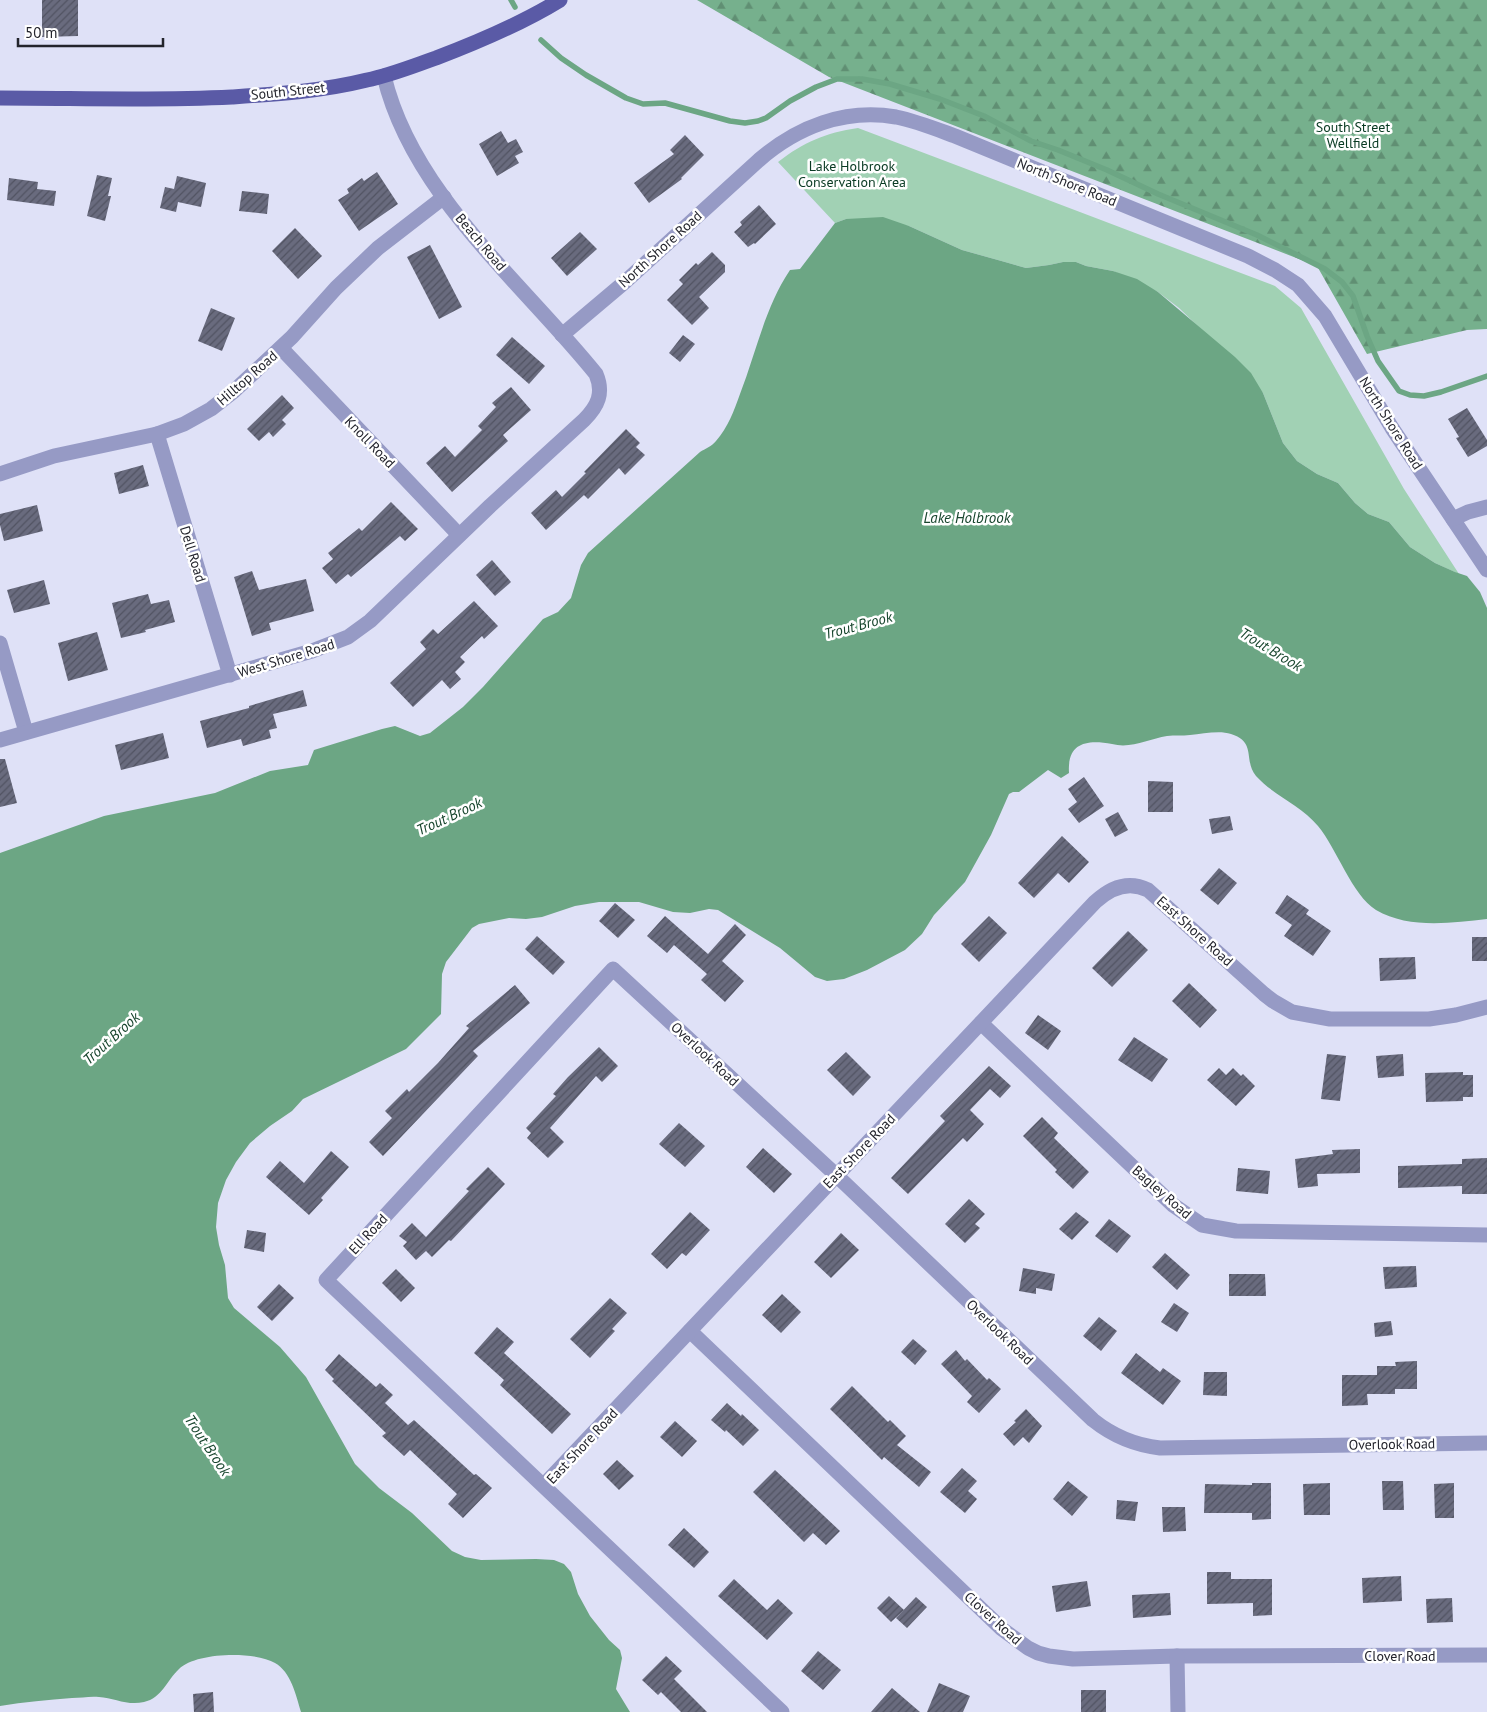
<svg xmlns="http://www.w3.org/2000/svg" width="1487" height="1712" font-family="'PT Sans',sans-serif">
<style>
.forest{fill:url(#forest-firs)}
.park{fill:#a1d1b4}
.water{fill:#6ca684}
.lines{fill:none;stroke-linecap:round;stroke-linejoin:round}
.stream{stroke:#6ca684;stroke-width:5.5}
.building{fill:url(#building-hatch)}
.minor{stroke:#969ac5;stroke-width:15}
.major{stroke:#5a5aa6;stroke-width:15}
.labels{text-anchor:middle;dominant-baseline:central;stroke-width:5;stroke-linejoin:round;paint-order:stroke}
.street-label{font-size:14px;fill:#23242c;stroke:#fff}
.park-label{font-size:14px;fill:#093a23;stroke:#fff}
.water-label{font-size:15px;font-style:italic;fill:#17452d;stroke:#fff}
</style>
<defs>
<pattern id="forest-firs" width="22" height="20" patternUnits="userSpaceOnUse" patternTransform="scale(1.25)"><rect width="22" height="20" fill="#76b08d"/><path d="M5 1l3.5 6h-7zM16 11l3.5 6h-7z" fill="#608f73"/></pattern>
<pattern id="building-hatch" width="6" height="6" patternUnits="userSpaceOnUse" patternTransform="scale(1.25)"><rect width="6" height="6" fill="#696b7e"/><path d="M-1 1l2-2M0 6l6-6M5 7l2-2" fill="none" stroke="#515362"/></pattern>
</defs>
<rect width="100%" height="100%" fill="#dfe1f7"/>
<!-- forest -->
<path class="forest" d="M 697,0 L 1487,0 L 1487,329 L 1467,330 L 1367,354 L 1317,266 L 829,77 Z"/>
<!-- park -->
<path class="park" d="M 858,128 L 1275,286 L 1301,308 L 1404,489 L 1459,574 L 1435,563 L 1410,547 L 1389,522 L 1368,514 L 1355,503 L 1338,483 L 1317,474 L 1297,461 L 1283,443 L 1263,393 L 1205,333 L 1179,308 L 1158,292 L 1113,271 L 1086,266 L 1076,262 L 1063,262 L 1049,265 L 1026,268 L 1005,262 L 962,250 L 909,226 L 846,219 L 835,223 L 778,162 C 804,142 825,133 858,128 Z"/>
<!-- water -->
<path class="water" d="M 883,217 L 909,226 L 962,250 L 1005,262 L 1026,268 L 1049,265 L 1063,262 L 1076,262 L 1086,266 L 1113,271 L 1137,279 L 1158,292 L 1235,357 L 1251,373 L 1263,393 L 1283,443 L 1297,461 L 1317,474 L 1338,483 L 1355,503 L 1368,514 L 1389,522 L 1410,547 L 1435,563 L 1455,572 L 1467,576 L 1480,592 L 1487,608 L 1487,919 C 1451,923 1408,929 1376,910 C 1352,895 1337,849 1318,826 C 1301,805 1274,796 1256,776 C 1243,760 1257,742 1231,734 C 1219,730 1203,734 1190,735 C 1182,736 1175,735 1167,736 C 1149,739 1131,749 1112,744 C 1086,739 1067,743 1069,773 L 1061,778 L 1048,770 L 1019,792 L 1013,792 L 1009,794 L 991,835 L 965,882 L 934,915 L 922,934 L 905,950 L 867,970 L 844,979 L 827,981 L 815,977 L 780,948 L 718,910 L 709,909 L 690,913 L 673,912 L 639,902 L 599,902 L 575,906 L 542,917 L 526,919 L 509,918 L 479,924 L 472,928 L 446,962 L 442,974 L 441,1014 L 406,1049 L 303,1099 L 292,1111 L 270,1126 L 250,1143 L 236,1162 L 226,1180 L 218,1203 L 216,1227 L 219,1245 L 225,1265 L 228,1298 L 234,1308 L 280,1347 L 306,1377 L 355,1464 L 379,1488 L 412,1513 L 452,1551 L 465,1557 L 481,1560 L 536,1559 L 554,1560 L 564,1564 L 571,1572 L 578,1594 L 590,1616 L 609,1640 L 620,1650 L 622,1658 L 616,1689 L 630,1712 L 301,1712 C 296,1695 291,1672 275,1663 C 255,1651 196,1652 179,1669 C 167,1680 162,1698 144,1702 C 128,1706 114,1698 99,1697 C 90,1696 81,1698 72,1698 C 48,1700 24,1702 0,1706 L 0,853 L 104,816 L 215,793 L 270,771 L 308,765 L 314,750 L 382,729 L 395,726 L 420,736 L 430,733 L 463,707 L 483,687 L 543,619 L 558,612 L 571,598 L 581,565 L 588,553 L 700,452 C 705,449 712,446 716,441 C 728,427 734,411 740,394 C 756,353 765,307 790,270 L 800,269 L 835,223 L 846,219 Z"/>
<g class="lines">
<!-- stream -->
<g class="stream">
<path d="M 511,0 L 515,7"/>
<path d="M 541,40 L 561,58 L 586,75 L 626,98 L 643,104 L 665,103 L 730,121 L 745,123 L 758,121 L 766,118 L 790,101 L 816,87 L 837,79 L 862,79 L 890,84 L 940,99 L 984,116 L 1031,141 L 1058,150 L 1107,170 L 1158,194 L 1257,235 L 1325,269 L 1342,282 L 1353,296 L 1367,336 L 1378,361 L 1399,391 L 1410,395 L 1424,396 L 1441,392 L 1487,376"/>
</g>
</g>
<!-- building -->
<g class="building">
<path d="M 42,0 L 78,0 L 78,36 L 42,37 Z"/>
<path d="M 501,131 L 508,143 L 516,139 L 523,152 L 515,156 L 519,163 L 497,176 L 479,144 Z"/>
<path d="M 685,135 L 704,155 L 681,178 L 682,179 L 649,203 L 634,183 L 674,154 L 670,150 Z"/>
<path d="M 377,172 L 398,204 L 359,231 L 338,200 L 349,193 L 347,189 L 362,178 L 364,181 Z"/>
<path d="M 97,175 L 112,178 L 108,196 L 111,196 L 105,221 L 87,216 Z"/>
<path d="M 177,176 L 206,183 L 201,207 L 178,202 L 176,212 L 160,208 L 165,187 L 174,189 Z"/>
<path d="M 9,178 L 38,182 L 37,189 L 56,191 L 54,206 L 7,200 Z"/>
<path d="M 242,191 L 269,194 L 267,214 L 239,211 Z"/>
<path d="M 759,205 L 776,224 L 755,244 L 754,243 L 748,247 L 734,232 L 742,225 L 740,222 Z"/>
<path d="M 295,228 L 322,256 L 298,279 L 272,251 Z"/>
<path d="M 580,232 L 597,249 L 567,276 L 551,258 Z"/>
<path d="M 430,245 L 462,307 L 439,319 L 407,257 Z"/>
<path d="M 712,252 L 725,265 L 725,272 L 699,297 L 709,308 L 692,325 L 667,300 L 683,284 L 679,280 L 696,263 L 698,265 Z"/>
<path d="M 211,308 L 235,318 L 222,351 L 198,341 Z"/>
<path d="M 683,335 L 695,344 L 680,362 L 669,353 Z"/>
<path d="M 512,337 L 545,366 L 529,384 L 496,355 Z"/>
<path d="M 511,387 L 531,410 L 503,435 L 508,441 L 452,492 L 426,463 L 445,446 L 455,457 L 482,430 L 478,426 L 496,407 L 492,403 Z"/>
<path d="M 282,395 L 294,408 L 282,420 L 286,424 L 273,437 L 269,432 L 259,441 L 247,429 Z"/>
<path d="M 1467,408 L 1487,440 L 1487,446 L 1468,457 L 1456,438 L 1459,437 L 1448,419 Z"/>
<path d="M 626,429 L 640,443 L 636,447 L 645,455 L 625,475 L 619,468 L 588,499 L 584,495 L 546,530 L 531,513 L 556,490 L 562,497 L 586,473 L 584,472 Z"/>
<path d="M 143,465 L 149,486 L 119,494 L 114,473 Z"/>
<path d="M 391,502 L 418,529 L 405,541 L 400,536 L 351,577 L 348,574 L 336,584 L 322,568 L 333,559 L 328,553 L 359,528 L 362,531 Z"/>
<path d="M 37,505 L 43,531 L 4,541 L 0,525 L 0,514 Z"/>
<path d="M 492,560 L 511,582 L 495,596 L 476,575 Z"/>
<path d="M 252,571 L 259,590 L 306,579 L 314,611 L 269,623 L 271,630 L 252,636 L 234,577 Z"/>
<path d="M 44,580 L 50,604 L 14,613 L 7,590 Z"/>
<path d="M 148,594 L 151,604 L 169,600 L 175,622 L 145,630 L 146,632 L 121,638 L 112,603 Z"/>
<path d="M 474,601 L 498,626 L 484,639 L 482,636 L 460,657 L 465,662 L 455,672 L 461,679 L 450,689 L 442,680 L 413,707 L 390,683 L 426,649 L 420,642 L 433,629 L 438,634 Z"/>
<path d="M 97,632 L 108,670 L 68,681 L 58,643 Z"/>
<path d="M 303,690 L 307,706 L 273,714 L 277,728 L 269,730 L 271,738 L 243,746 L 241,739 L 207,748 L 200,721 L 249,708 L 249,706 Z"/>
<path d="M 163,733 L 169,758 L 121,770 L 115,745 Z"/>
<path d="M 0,759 L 5,759 L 17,803 L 0,807 Z"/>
<path d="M 1084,777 L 1104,806 L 1079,823 L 1068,809 L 1077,802 L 1068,789 Z"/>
<path d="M 1148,781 L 1173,782 L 1173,812 L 1148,812 Z"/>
<path d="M 1118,812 L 1128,830 L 1115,837 L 1105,819 Z"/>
<path d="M 1230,816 L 1233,830 L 1212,834 L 1209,819 Z"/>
<path d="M 1062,836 L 1089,862 L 1069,883 L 1058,873 L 1034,898 L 1018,883 Z"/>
<path d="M 1219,868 L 1237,883 L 1218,905 L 1200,890 Z"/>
<path d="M 1287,895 L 1309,910 L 1306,914 L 1331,931 L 1313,956 L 1284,936 L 1292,925 L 1275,913 Z"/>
<path d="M 615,903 L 635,920 L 618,938 L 599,921 Z"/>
<path d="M 665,916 L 708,954 L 735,924 L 746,935 L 722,961 L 744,981 L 725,1002 L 701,980 L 707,974 L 674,945 L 667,953 L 647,936 Z"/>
<path d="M 989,916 L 1007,933 L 979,962 L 961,944 Z"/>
<path d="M 1128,931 L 1148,950 L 1112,987 L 1092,968 Z"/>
<path d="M 537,936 L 565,962 L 553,975 L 525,949 Z"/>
<rect x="1472" y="937" width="15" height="24"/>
<path d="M 1415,957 L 1416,979 L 1380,981 L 1379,958 Z"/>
<path d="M 1189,983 L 1217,1010 L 1200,1028 L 1172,1001 Z"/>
<path d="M 515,985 L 530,1003 L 473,1051 L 478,1056 L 383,1156 L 369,1142 L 392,1118 L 385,1111 L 407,1089 L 409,1092 L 438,1063 L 469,1028 L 466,1026 Z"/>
<path d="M 1038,1015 L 1061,1031 L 1048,1050 L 1025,1033 Z"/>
<path d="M 1134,1037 L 1168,1059 L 1152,1082 L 1118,1060 Z"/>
<path d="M 599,1047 L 618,1066 L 602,1082 L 596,1076 L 550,1128 L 564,1142 L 548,1158 L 527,1138 L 531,1133 L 526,1128 L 556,1096 L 553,1094 L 568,1077 Z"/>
<path d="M 846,1052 L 871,1077 L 853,1096 L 827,1070 Z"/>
<path d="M 1327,1054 L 1346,1056 L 1340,1101 L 1321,1099 Z"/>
<path d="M 1403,1054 L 1404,1076 L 1378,1078 L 1376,1056 Z"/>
<path d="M 989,1066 L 1011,1086 L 1000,1098 L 990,1089 L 970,1110 L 984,1124 L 967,1142 L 963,1138 L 908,1194 L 891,1178 L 945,1121 L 940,1116 Z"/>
<path d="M 1219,1068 L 1226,1075 L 1233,1068 L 1241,1076 L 1243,1074 L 1255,1086 L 1236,1106 L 1207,1080 Z"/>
<path d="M 1463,1072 L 1463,1075 L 1473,1075 L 1473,1097 L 1463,1097 L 1463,1101 L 1426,1102 L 1425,1073 Z"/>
<path d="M 1042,1117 L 1058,1133 L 1054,1138 L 1089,1172 L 1073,1189 L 1055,1172 L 1057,1170 L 1023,1136 Z"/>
<path d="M 679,1123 L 705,1146 L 685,1167 L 659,1144 Z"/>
<path d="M 763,1148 L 792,1174 L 774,1193 L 746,1167 Z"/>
<path d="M 1360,1149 L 1360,1173 L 1317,1174 L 1318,1186 L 1298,1188 L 1295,1159 L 1333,1154 L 1332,1150 Z"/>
<path d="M 331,1151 L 349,1167 L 321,1198 L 323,1200 L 309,1215 L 266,1177 L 280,1161 L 304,1183 Z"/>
<path d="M 1487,1158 L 1487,1194 L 1462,1194 L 1462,1186 L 1398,1188 L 1398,1166 L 1462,1164 L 1462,1159 Z"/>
<path d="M 488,1167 L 505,1184 L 451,1241 L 449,1240 L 432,1257 L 426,1251 L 416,1260 L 403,1246 L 407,1242 L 399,1236 L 412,1223 L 426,1237 L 469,1191 L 466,1189 Z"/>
<path d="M 1238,1168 L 1270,1171 L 1268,1194 L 1236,1191 Z"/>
<path d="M 969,1199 L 985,1214 L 975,1224 L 980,1228 L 965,1243 L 945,1224 Z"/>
<path d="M 690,1212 L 710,1230 L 686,1256 L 682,1253 L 667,1269 L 651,1254 Z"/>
<path d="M 1076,1212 L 1089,1222 L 1072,1240 L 1059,1229 Z"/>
<path d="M 1109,1219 L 1131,1236 L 1117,1253 L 1095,1236 Z"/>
<path d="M 247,1230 L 266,1233 L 264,1252 L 244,1248 Z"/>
<path d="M 841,1233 L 859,1250 L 831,1278 L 814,1262 Z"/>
<path d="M 1165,1253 L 1190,1275 L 1177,1290 L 1152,1267 Z"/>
<path d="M 1416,1266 L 1417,1287 L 1385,1289 L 1383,1267 Z"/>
<path d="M 1023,1268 L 1055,1274 L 1052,1291 L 1036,1288 L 1036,1294 L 1019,1291 Z"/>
<path d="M 396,1269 L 415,1288 L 401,1302 L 382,1283 Z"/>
<path d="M 1229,1274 L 1265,1274 L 1266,1296 L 1229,1296 Z"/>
<path d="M 279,1284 L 294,1298 L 272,1321 L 257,1307 Z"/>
<path d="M 782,1294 L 801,1312 L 781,1333 L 762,1315 Z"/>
<path d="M 610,1298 L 627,1313 L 612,1329 L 615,1331 L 590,1358 L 570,1339 Z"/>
<path d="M 1174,1303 L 1189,1313 L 1177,1332 L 1161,1322 Z"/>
<path d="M 1099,1317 L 1117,1331 L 1101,1351 L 1083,1336 Z"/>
<path d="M 1391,1321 L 1393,1335 L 1375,1337 L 1374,1323 Z"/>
<path d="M 497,1327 L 514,1342 L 504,1353 L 571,1414 L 552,1434 L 500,1385 L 504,1380 L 474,1353 Z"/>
<path d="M 913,1339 L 927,1351 L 915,1365 L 901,1352 Z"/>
<path d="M 956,1350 L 965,1361 L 967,1359 L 987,1380 L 989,1378 L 1001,1389 L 979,1413 L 967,1402 L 972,1396 L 941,1364 Z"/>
<path d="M 1136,1353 L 1160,1372 L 1163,1368 L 1181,1381 L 1163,1405 L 1121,1373 Z"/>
<path d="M 339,1354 L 376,1387 L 380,1383 L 393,1395 L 385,1403 L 408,1425 L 414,1420 L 474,1475 L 476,1474 L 492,1488 L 463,1518 L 448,1504 L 457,1494 L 410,1450 L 404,1456 L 382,1436 L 386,1433 L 332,1381 L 334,1379 L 325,1370 Z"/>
<path d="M 1417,1361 L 1417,1389 L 1395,1389 L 1395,1394 L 1367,1394 L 1368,1405 L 1342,1406 L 1342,1375 L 1377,1375 L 1377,1366 L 1396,1366 L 1395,1362 Z"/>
<path d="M 1204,1372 L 1227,1372 L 1227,1396 L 1203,1395 Z"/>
<path d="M 852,1386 L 888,1422 L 890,1420 L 906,1436 L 897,1445 L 931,1472 L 919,1487 L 884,1457 L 882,1460 L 830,1409 Z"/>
<path d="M 727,1403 L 741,1416 L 742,1414 L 759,1430 L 743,1446 L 726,1430 L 725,1432 L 711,1420 Z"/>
<path d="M 1026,1409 L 1042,1426 L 1029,1443 L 1023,1437 L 1014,1446 L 1003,1434 L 1016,1422 L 1014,1421 Z"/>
<path d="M 675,1421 L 697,1441 L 682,1457 L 660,1437 Z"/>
<path d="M 617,1460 L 634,1476 L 619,1490 L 603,1474 Z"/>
<path d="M 962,1468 L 977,1481 L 968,1491 L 977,1499 L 965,1513 L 940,1492 Z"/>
<path d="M 775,1470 L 840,1531 L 826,1545 L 813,1533 L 804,1542 L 753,1492 Z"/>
<path d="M 1068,1481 L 1088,1497 L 1072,1516 L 1053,1499 Z"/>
<path d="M 1382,1481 L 1403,1481 L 1404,1510 L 1383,1510 Z"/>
<path d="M 1252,1483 L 1271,1483 L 1271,1519 L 1252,1520 L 1252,1513 L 1204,1513 L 1205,1484 L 1252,1485 Z"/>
<path d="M 1330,1483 L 1330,1515 L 1304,1515 L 1303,1484 Z"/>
<path d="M 1454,1483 L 1454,1518 L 1435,1518 L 1434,1484 Z"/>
<path d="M 1117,1500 L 1138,1502 L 1135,1521 L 1116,1519 Z"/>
<path d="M 1162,1507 L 1185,1507 L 1186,1531 L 1163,1532 Z"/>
<path d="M 684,1528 L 709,1552 L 694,1568 L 668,1545 Z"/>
<path d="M 1207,1572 L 1231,1572 L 1231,1579 L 1272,1579 L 1272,1615 L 1253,1616 L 1253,1603 L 1207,1604 Z"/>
<path d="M 1401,1576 L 1402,1601 L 1363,1603 L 1362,1578 Z"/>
<path d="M 734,1579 L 767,1610 L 778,1599 L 793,1613 L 767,1640 L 718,1596 Z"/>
<path d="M 1087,1581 L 1091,1606 L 1056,1612 L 1052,1586 Z"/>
<path d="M 1170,1593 L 1171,1615 L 1133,1618 L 1132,1595 Z"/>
<path d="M 889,1596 L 904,1610 L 891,1622 L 877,1608 Z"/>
<path d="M 916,1597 L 927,1607 L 907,1628 L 896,1618 Z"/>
<path d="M 1452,1598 L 1453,1622 L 1427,1623 L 1426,1599 Z"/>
<path d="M 818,1651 L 841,1670 L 823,1690 L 801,1671 Z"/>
<path d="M 666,1656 L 682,1671 L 674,1679 L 707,1712 L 681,1712 L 661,1692 L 658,1695 L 642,1680 Z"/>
<path d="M 939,1683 L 970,1696 L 963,1712 L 927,1712 Z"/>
<path d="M 892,1688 L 920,1712 L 871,1712 Z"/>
<rect x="1081" y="1690" width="25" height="22"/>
<path d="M 213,1692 L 214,1712 L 194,1712 L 193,1694 Z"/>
</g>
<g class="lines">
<!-- minor -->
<g class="minor">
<path d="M 562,335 L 626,281 L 759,160 C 797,127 845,108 896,117 C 916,121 936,129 955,136 L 1248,256 L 1275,270 L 1298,285 L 1325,316 L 1392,428 L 1487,570"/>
<path d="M 281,348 L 459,535"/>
<path d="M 157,434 L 230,675"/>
<path d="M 0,474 L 54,456 L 157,434 L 184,424 L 211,409 L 234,391 L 292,337 L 336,288 L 378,248 L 444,197"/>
<path d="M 1453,519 L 1468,512 L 1487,507"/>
<path d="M 0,643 L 26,732"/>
<path d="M 0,740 L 312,651 L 348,637 L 370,621 L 490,506 L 584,420 C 598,406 604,393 596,374 C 522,282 412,194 384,76"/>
<path d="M 981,1023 L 1173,1205 L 1202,1225 L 1236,1231 L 1487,1235"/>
<path d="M 690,1331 L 1002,1629 L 1028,1648 L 1038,1653 L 1049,1656 L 1073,1659 L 1177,1656 L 1487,1655"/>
<path d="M 544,1485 L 1095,902 C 1110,888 1128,880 1148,890 L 1264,994 L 1273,1001 L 1292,1012 L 1330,1019 L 1429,1019 L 1456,1015 L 1487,1007"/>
<path d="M 1177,1656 L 1178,1712"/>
<path d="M 782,1712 L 326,1280 L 613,969 L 836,1175 L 1093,1420 C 1113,1436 1134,1445 1160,1448 L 1487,1443"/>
</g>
<!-- major -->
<path class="major" d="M 0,98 C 77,98 154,101 232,97 C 277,94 323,91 367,80 C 391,75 413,66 436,58 C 478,42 521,24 560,0"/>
</g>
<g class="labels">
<!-- street labels -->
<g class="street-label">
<text transform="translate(288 91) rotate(-6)">South Street</text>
<text transform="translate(1067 182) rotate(22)">North Shore Road</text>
<text transform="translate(481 242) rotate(50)">Beach Road</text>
<text transform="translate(660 249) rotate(-42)">North Shore Road</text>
<text transform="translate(247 378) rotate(-41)">Hilltop Road</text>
<text transform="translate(1391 423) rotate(58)">North Shore Road</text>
<text transform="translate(370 442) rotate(46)">Knoll Road</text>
<text transform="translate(193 554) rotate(73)">Dell Road</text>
<text transform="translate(286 658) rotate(-17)">West Shore Road</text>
<text transform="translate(1195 931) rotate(42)">East Shore Road</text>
<text transform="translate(705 1054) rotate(43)">Overlook Road</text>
<text transform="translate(859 1151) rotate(-46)">East Shore Road</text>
<text transform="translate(1162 1192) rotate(41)">Bagley Road</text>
<text transform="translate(368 1234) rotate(-47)">Ell Road</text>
<text transform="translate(1000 1332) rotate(44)">Overlook Road</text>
<text transform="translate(1392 1444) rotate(-1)">Overlook Road</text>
<text transform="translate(582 1446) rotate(-47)">East Shore Road</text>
<text transform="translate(993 1618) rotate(42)">Clover Road</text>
<text x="1400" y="1656">Clover Road</text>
</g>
<!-- park labels -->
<g class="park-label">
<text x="1353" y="127">South Street<tspan x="1353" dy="16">Wellfield</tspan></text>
<text x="852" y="166">Lake Holbrook<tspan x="852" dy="16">Conservation Area</tspan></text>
</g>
<!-- water labels -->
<g class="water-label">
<text x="967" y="517">Lake Holbrook</text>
<text transform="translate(858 625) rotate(-15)">Trout Brook</text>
<text transform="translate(1271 649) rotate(31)">Trout Brook</text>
<text transform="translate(449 816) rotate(-25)">Trout Brook</text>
<text transform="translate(111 1038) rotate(-42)">Trout Brook</text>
<text transform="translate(208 1445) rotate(56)">Trout Brook</text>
</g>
</g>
<!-- scale -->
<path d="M18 38v8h145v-8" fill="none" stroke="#23242c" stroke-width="2.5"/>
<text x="25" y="38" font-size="15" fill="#23242c" stroke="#ffffff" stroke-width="4" paint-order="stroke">50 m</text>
</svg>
